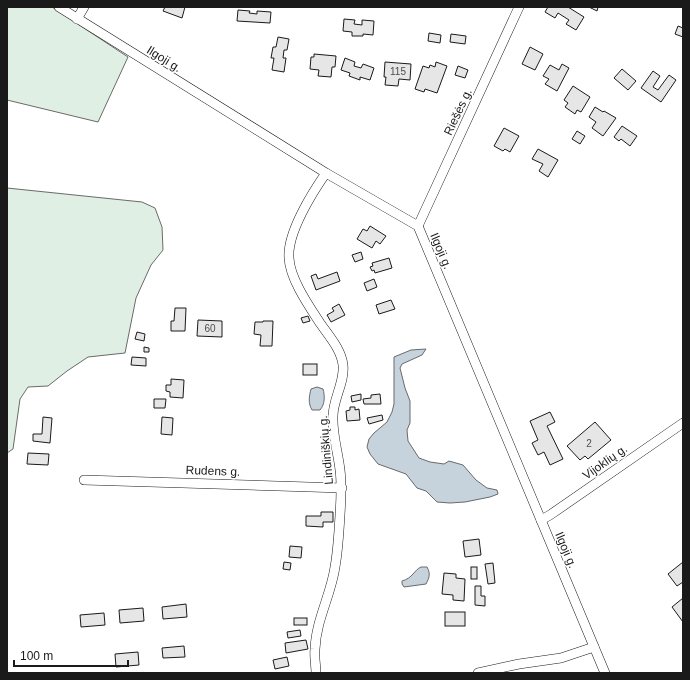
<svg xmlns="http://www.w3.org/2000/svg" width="690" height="680" font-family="Arial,sans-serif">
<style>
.green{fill:#e0efe3;stroke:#6a6a6a}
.water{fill:#c6d2dc;stroke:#6a6a6a}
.building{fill:#e6e6e6;stroke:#1a1a1a}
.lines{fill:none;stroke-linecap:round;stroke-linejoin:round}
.minor-casing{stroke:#1a1a1a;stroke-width:10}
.minor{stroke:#fff;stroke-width:9}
.labels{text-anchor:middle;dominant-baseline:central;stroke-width:3;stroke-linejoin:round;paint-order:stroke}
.number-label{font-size:10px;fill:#4d4d4d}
.street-label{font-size:12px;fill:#1a1a1a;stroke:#fff}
</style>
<rect width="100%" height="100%" fill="#fff"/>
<!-- green -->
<g class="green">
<path d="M 7,7 L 52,7 L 128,57 L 98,122 L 7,100 Z"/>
<path d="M 7,188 L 142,202 L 155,208 L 162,227 L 163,250 L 151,265 L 136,298 L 125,353 L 88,357 L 67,371 L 48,386 L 28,387 L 20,399 L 13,449 L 7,453 Z"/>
</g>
<!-- water -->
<g class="water">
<path d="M 426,349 L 422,355 L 402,364 L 400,368 L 405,388 L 410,401 L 410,423 L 407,430 L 408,441 L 419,458 L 430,462 L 444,464 L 449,461 L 463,465 L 476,480 L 487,488 L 497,490 L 498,494 L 490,497 L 465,502 L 450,503 L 437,502 L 426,491 L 417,488 L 406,474 L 378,464 L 370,454 L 367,447 L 369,439 L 374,433 L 387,422 L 392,412 L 394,404 L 394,357 L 411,350 Z"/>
<path d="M 317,387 L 323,389 C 325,396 325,404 320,410 L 312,410 C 308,403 309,397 311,389 Z"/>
<path d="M 421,567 L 427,567 C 431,574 429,578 426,584 L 404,587 L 402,584 L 402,581 C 413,578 414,570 421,567 Z"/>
</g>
<!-- building -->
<g class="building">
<path d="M 165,7 L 185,7 L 182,18 L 163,11 Z"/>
<path d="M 548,7 L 568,7 L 584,17 L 576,30 L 566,24 L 569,20 L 558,13 L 555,18 L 545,12 Z"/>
<path d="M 589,7 L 598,7 L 597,11 Z"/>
<path d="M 238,10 L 250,11 L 249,13 L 257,14 L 257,11 L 271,12 L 270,23 L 237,21 Z"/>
<path d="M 344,19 L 355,20 L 354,24 L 362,25 L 362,20 L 374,21 L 373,35 L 363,34 L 363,36 L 352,36 L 352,32 L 343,31 Z"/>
<path d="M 678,26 L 683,28 L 683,37 L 675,34 Z"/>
<path d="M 429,33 L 441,35 L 440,43 L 428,41 Z"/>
<path d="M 451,34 L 466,36 L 465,44 L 450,42 Z"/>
<path d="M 278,37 L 289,39 L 287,50 L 284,50 L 283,58 L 286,58 L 284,72 L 272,70 L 274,58 L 271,58 L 273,47 L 276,47 Z"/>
<path d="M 530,47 L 543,54 L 535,70 L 522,64 Z"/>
<path d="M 314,54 L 336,56 L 335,67 L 332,67 L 331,77 L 318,76 L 319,70 L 310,69 L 311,57 L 314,57 Z"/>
<path d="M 345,58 L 355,62 L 354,66 L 361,68 L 363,64 L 374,68 L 370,80 L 360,77 L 360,80 L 349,76 L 350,73 L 341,70 Z"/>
<path d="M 385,62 L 411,64 L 410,80 L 399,79 L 398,86 L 385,85 L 386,77 L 384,77 Z"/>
<path d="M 436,62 L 447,66 L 437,93 L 425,89 L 424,92 L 415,89 L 423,66 L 429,68 L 430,65 L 435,67 Z"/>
<path d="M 562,64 L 569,68 L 557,91 L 545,84 L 549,79 L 543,76 L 550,65 L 559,70 Z"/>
<path d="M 458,66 L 468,70 L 465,78 L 455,75 Z"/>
<path d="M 622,69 L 636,81 L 628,90 L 614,78 Z"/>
<path d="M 653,71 L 660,76 L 653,87 L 658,90 L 669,75 L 676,80 L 661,102 L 641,88 Z"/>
<path d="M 573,86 L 590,97 L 581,112 L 577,110 L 575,114 L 565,107 L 568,103 L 564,100 Z"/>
<path d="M 595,107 L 603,112 L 604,111 L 616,118 L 603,136 L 592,128 L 596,122 L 589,117 Z"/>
<path d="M 622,126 L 637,136 L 630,146 L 621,139 L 619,141 L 614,137 Z"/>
<path d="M 504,128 L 519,136 L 510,152 L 505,149 L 503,151 L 494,146 Z"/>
<path d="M 577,131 L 585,136 L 580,144 L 572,139 Z"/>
<path d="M 538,149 L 558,160 L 548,177 L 539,171 L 543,164 L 532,159 Z"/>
<path d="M 370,226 L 386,236 L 380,244 L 376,241 L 372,248 L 357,239 L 363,229 L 367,231 Z"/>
<path d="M 361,252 L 363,259 L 355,262 L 352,255 Z"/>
<path d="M 389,258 L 392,268 L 375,273 L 374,270 L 372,271 L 370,267 L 373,266 L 372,263 Z"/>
<path d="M 337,272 L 340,281 L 316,290 L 311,276 L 316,274 L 318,279 Z"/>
<path d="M 374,279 L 377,287 L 367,291 L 364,283 Z"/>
<path d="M 391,300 L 395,309 L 379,314 L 376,305 Z"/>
<path d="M 339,304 L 345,315 L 331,322 L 327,315 L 334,311 L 332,308 Z"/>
<path d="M 175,308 L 186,308 L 185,331 L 171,331 L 171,321 L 174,321 Z"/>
<path d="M 308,316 L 310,321 L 303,323 L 301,318 Z"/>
<path d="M 198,320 L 222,321 L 222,337 L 197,336 Z"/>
<path d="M 263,321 L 273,321 L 272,346 L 260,346 L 261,335 L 254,334 L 255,322 L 263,322 Z"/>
<path d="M 137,332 L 145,334 L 144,341 L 135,339 Z"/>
<path d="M 144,347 L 149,348 L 149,352 L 144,352 Z"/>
<path d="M 132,357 L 146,358 L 146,366 L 131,365 Z"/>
<rect x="303" y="364" width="14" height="11"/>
<path d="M 171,379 L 184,380 L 183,398 L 170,397 L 170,392 L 166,391 L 166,385 L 171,385 Z"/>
<path d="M 361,394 L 361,400 L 352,402 L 351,396 Z"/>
<path d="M 380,394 L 381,404 L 364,404 L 363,399 L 371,398 L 371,395 Z"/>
<path d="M 154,399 L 166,399 L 165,408 L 154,408 Z"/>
<path d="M 350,407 L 355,407 L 355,410 L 359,409 L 360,420 L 347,421 L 346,411 L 350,410 Z"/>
<path d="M 550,412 L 555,422 L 547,426 L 563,459 L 550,465 L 544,452 L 538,455 L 532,443 L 538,440 L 530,421 Z"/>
<path d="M 382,415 L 383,420 L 369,424 L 367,418 Z"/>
<path d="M 43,417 L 52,418 L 50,443 L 33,441 L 33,434 L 42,434 Z"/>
<path d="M 162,417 L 173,418 L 172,435 L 161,434 Z"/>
<path d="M 595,422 L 611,440 L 588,459 L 585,456 L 580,460 L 567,446 Z"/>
<path d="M 28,453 L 49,454 L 48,465 L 27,464 Z"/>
<path d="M 321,512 L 333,512 L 333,522 L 323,522 L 323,527 L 306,526 L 306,516 L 321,516 Z"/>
<path d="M 479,539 L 481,555 L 465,557 L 463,541 Z"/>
<path d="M 290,546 L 302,547 L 301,558 L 289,557 Z"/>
<path d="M 284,562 L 291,563 L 290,570 L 283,569 Z"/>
<path d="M 683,562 L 683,582 L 677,586 L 668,574 Z"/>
<path d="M 493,563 L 495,583 L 488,584 L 485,564 Z"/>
<rect x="471" y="567" width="6" height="12"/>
<path d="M 444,573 L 456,574 L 456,578 L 465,579 L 464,601 L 453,600 L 453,595 L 442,594 Z"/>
<path d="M 475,586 L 481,586 L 481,596 L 485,596 L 485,606 L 475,605 Z"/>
<path d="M 683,598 L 683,622 L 672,607 Z"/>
<path d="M 186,604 L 187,617 L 163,619 L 162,607 Z"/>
<path d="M 143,608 L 144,621 L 120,623 L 119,610 Z"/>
<rect x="445" y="612" width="20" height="14"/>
<path d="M 104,613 L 105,625 L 81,627 L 80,615 Z"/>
<rect x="294" y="618" width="13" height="7"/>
<path d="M 300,630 L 301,636 L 288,638 L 287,632 Z"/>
<path d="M 306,640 L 308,649 L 286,653 L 285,643 Z"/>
<path d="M 184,646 L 185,657 L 163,658 L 162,648 Z"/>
<path d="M 138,652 L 139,665 L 116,667 L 115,654 Z"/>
<path d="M 287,657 L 289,666 L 275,669 L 273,660 Z"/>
</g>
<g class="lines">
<!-- minor casing -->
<g class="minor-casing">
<g id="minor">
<path d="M 59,7 L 326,173 L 418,226 L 605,673"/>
<path d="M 77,19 L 84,7"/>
<path d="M 418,226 L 519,7"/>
<path d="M 84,480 L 342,488"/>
<path d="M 541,520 L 550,515 L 683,423"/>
<path d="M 316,673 C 316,665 314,657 315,649 C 316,620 331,595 335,567 C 338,550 339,532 340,515 C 341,500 342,485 340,470 C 338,452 332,434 333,416 C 333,399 345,382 343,365 C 341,349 329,336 320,323 C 309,306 290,279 289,258 C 287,233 312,193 326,173"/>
<path d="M 478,673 L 519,664 L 561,658 L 594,647"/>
</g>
</g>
<!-- minor -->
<use href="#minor" class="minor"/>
</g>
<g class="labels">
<!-- number labels -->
<g class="number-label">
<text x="398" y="71">115</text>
<text x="210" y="328">60</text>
<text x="589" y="443">2</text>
</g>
<!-- street labels -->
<g class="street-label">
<text transform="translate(164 59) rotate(32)">Ilgoji g.</text>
<text transform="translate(458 112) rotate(-65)">Riešės g.</text>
<text transform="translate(441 251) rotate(67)">Ilgoji g.</text>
<text transform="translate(326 450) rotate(-95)">Lindiniškių g.</text>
<text transform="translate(605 462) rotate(-35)">Vijoklių g.</text>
<text transform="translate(213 471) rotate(2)">Rudens g.</text>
<text transform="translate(566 550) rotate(67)">Ilgoji g.</text>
</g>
</g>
<!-- border -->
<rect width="690" height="680" fill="none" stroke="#1a1a1a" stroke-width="16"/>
<!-- scale -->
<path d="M14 660v6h114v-6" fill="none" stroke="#1a1a1a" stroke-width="2"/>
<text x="20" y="660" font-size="12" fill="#1a1a1a" stroke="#ffffff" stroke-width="3" paint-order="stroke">100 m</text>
</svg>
